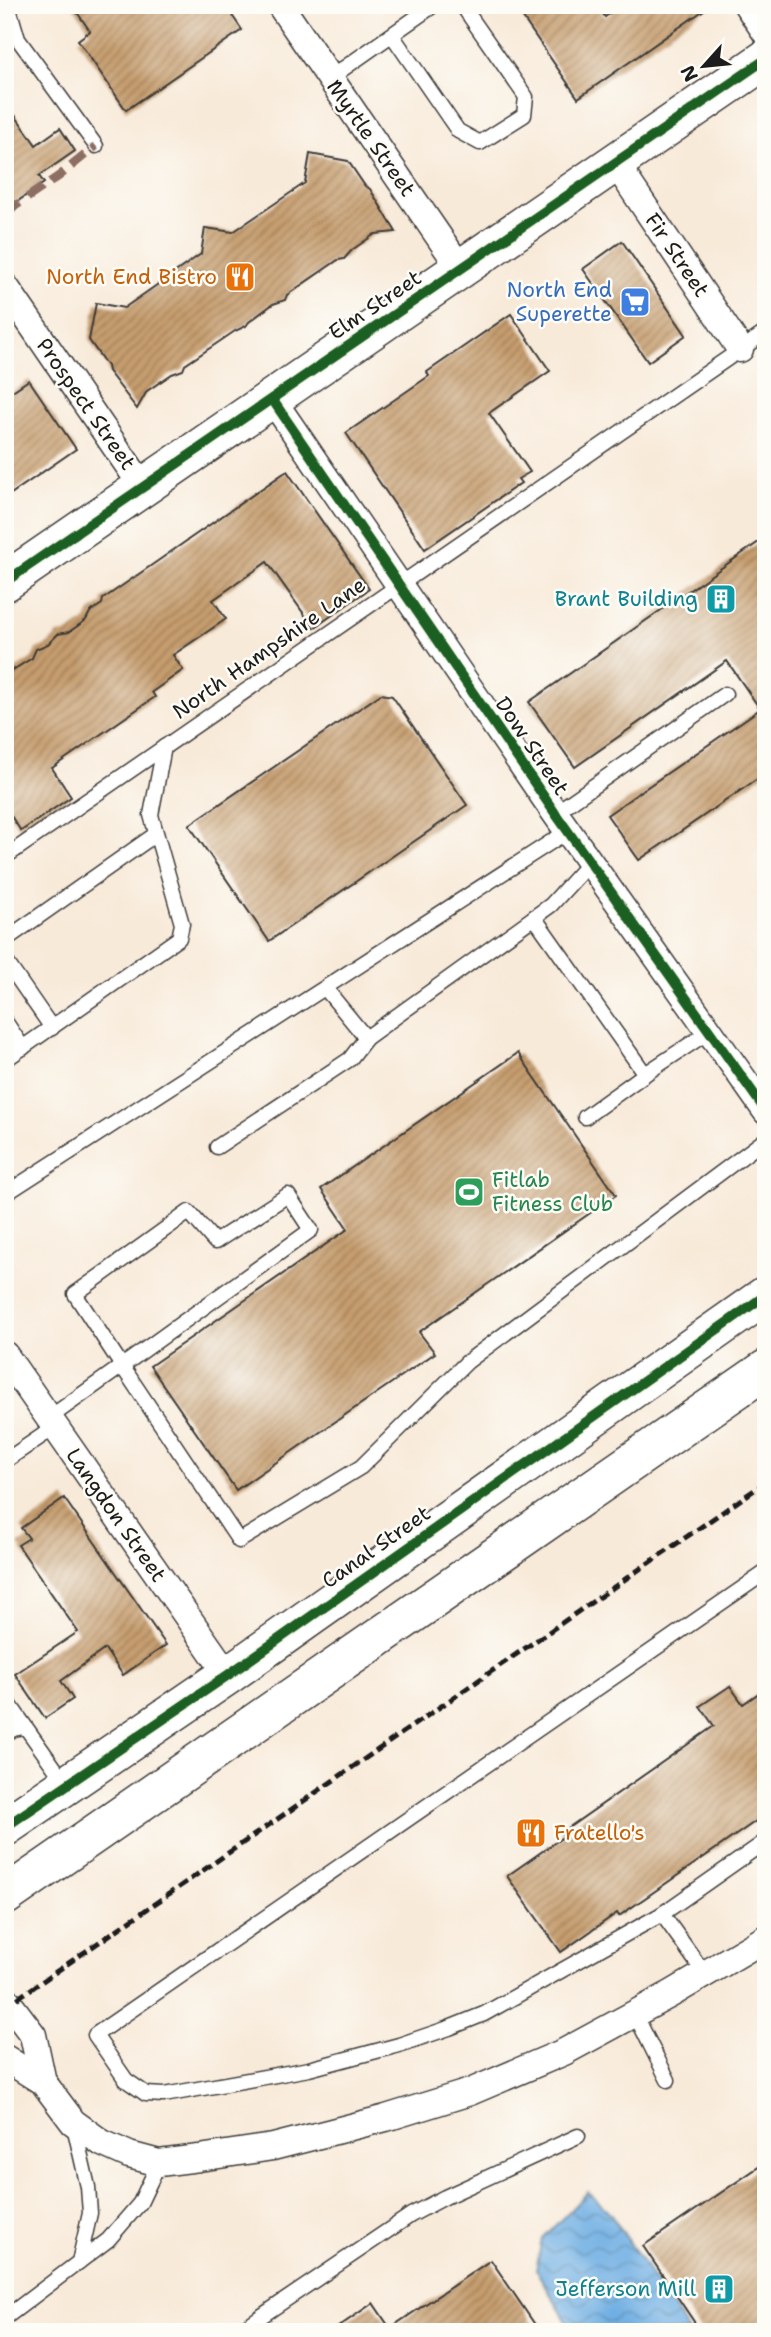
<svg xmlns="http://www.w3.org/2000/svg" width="771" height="2337" font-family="'Shantell Sans',sans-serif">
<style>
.water{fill:url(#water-waves);stroke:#466680;stroke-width:2}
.building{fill:url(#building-hatch)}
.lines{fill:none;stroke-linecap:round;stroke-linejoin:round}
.lane-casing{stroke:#3d3b38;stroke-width:17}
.street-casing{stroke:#3d3b38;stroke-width:29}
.secondary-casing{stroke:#3d3b38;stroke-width:41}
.primary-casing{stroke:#3d3b38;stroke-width:41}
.lane{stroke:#fff;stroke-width:14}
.street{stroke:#fff;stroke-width:26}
.secondary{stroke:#fff;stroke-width:38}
.primary{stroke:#fff;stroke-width:38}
.rail{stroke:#1c1c1c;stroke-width:5;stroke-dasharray:10 5;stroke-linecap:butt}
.quiet{stroke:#8d6e63;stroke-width:9;stroke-dasharray:18 9;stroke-linecap:butt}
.cycleway-casing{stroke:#fdfcf7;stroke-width:15}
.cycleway{stroke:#1b5e20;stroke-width:10}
.labels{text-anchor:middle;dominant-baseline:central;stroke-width:5;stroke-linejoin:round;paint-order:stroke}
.street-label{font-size:21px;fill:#1c1c1c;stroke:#fdfcf7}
.food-label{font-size:21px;fill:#c56008;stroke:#fdfcf7;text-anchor:end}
.shop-label{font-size:21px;fill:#366cbe;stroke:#fdfcf7;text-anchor:end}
.culture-label{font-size:21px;fill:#0d838f;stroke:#fdfcf7;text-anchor:end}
.leisure-label{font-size:21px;fill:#27864d;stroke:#fdfcf7;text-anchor:start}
</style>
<defs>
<pattern id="water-waves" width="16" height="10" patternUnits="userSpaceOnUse" patternTransform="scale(1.75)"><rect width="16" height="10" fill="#6fafe3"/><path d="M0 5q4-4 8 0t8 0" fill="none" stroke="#5a8eb7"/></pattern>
<pattern id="building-hatch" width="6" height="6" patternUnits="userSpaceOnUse" patternTransform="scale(1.75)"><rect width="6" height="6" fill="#c69d6e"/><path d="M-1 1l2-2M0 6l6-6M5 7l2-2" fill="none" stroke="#a07f5a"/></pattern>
</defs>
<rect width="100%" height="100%" fill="#fdfcf7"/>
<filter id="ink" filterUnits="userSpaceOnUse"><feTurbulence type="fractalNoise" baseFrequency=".0143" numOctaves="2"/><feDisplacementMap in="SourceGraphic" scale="14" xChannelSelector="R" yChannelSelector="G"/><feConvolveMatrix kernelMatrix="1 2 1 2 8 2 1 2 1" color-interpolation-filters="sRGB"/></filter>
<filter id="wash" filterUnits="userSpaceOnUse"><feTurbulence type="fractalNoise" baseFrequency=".00686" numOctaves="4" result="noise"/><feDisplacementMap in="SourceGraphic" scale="28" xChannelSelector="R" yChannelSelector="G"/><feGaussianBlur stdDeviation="1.57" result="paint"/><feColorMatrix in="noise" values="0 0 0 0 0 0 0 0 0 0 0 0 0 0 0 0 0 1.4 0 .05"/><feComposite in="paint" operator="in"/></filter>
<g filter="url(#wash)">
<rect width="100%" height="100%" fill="#f8ead9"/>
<!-- water -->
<path class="water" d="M 588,2192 L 610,2213 L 689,2332 L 573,2332 L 536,2270 L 542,2239 Z"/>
<g id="blocks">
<!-- building -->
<g class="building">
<path d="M 72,5 L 225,5 L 242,30 L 126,110 L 78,40 L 90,31 Z"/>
<path d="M 514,5 L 597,5 L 605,17 L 621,5 L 711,5 L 578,98 Z"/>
<path d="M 5,101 L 36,145 L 60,128 L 75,151 L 39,176 L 44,183 L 5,210 Z"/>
<path d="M 310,154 L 348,161 L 365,186 L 370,189 L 396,232 L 375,234 L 352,250 L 344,259 L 338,260 L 287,295 L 285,300 L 273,304 L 249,322 L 246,326 L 235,331 L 185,365 L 183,370 L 172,374 L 147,391 L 137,409 L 108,371 L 107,366 L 89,340 L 96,303 L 124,308 L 201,254 L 205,228 L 233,232 L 305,183 Z"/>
<path d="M 622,241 L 686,335 L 648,362 L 583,269 Z"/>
<path d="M 511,314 L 550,371 L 489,413 L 530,472 L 518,479 L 521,483 L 425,549 L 346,433 L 429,376 L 427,372 Z"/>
<path d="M 29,380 L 76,449 L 5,498 L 5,396 Z"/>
<path d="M 287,471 L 369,589 L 314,628 L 267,562 L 213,600 L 226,619 L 173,655 L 183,670 L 152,692 L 155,697 L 52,768 L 71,797 L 21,831 L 5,807 L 5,675 L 32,658 L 36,649 L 48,644 L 58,634 L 69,632 L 86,620 L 90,612 L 102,604 L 103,599 Z"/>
<path d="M 766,537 L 766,773 L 639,860 L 607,815 L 760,709 L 727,661 L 575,767 L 529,702 Z"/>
<path d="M 381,694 L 392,696 L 395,700 L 467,805 L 269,941 L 189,825 Z"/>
<path d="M 518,1053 L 616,1195 L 419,1332 L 435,1353 L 236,1490 L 150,1366 L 348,1229 L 321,1189 Z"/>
<path d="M 64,1498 L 166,1645 L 123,1675 L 105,1649 L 61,1681 L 73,1699 L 45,1718 L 15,1674 L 78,1632 L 18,1545 L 29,1538 L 21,1528 Z"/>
<path d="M 730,1686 L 743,1704 L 766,1688 L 766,1814 L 619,1916 L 617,1913 L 561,1952 L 507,1876 L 564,1836 L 561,1833 L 714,1726 L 700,1706 Z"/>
<path d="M 766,2162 L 766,2332 L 701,2332 L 643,2246 Z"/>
<path d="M 491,2260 L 540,2332 L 331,2332 L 373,2303 L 390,2328 Z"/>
</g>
</g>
</g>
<g filter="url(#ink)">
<use href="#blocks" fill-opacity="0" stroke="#3d3b38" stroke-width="2"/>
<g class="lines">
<!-- lane casing -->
<g class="lane-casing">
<g id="lane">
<path d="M 8,5 L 18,39 L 96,146"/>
<path d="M 392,35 L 458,131 L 480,143 L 524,115 L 526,97 L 462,5"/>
<path d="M 330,78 L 434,5"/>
<path d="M 555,813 L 725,694"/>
<path d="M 5,857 L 766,332"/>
<path d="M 534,917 L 645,1074 L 710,1031"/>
<path d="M 5,940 L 156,834"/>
<path d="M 5,960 L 52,1028"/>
<path d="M 325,988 L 366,1038 L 551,905 L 590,862"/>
<path d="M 5,1021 L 23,1048"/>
<path d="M 5,1060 L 179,938 L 182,924 L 151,815 L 164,747"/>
<path d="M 585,1117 L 645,1074"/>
<path d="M 217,1147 L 350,1059 L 366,1038"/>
<path d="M 5,1194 L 568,831"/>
<path d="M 288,1195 L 311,1230 L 122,1366 L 75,1294 L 189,1212 L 215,1242 Z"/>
<path d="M 49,1418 L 122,1366 L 239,1541 L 361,1467 L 467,1362 L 766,1139"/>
<path d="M 5,1461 L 55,1427"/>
<path d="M 5,1698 L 66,1784"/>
<path d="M 5,1734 L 14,1729 L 24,1727"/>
<path d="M 662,1914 L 766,1841"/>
<path d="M 705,1974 L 662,1914 L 484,2014 L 449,2028 L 399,2045 L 309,2069 L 164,2095 L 146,2094 L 126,2080 L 95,2035 L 766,1572"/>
<path d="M 635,2014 L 668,2080"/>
<path d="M 74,2126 L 88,2187 L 90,2213 L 79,2262"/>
<path d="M 5,2318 L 108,2240 L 140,2203 L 159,2163"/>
<path d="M 238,2332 L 411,2215 L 445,2197 L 578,2136"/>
</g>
</g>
<!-- street casing -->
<g class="street-casing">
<g id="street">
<path d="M 280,5 L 461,269"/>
<path d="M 747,5 L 766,33"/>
<path d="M 614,161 L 740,349"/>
<path d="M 5,286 L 143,487"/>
<path d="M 272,399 L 555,813 L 766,1111"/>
<path d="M 5,1355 L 228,1675"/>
<path d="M 5,1998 L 33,2035 L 43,2082"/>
<path d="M 5,2058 L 43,2082 L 73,2122 L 102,2143 L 129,2155 L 159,2163 L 199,2158 L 273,2147 L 386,2118 L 470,2092 L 564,2052 L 671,1994 L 766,1938"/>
</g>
</g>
<!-- secondary casing -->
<g class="secondary-casing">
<g id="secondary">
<path d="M 5,1827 L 228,1675 L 766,1295"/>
<path d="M 5,1896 L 766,1369"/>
</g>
</g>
<!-- primary casing -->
<g class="primary-casing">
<path id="primary" d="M 5,582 L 766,59"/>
</g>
<!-- lane -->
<use href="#lane" class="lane"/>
<!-- street -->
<use href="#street" class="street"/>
<!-- secondary -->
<use href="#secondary" class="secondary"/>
<!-- primary -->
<use href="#primary" class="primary"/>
<!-- rail -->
<path class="rail" d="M 5,2007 L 766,1482"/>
<!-- quiet -->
<path class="quiet" d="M 5,213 L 59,176 L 96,146"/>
<!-- cycleway casing -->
<g class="cycleway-casing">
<g id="cycleway">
<path d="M 272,399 L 555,813 L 766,1111"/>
<path d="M 5,582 L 766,59"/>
<path d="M 5,1827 L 228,1675 L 766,1295"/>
</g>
</g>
<!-- cycleway -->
<use href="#cycleway" class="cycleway"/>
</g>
</g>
<!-- icons -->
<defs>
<g id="restaurant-square" transform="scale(1.575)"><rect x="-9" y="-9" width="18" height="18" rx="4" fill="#e8710a" stroke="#fdfcf7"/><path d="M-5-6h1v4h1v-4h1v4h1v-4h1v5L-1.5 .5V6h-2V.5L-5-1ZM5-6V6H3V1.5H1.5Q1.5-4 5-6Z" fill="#fff"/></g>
<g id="supermarket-square" transform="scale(1.575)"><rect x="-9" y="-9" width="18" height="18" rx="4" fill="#3f7fe0" stroke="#fdfcf7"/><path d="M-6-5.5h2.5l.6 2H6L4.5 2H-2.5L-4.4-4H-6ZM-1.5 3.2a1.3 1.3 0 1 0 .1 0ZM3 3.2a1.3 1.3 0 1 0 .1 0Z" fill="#fff"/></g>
<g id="building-square" transform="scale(1.575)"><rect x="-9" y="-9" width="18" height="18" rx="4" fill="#0f9aa8" stroke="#fdfcf7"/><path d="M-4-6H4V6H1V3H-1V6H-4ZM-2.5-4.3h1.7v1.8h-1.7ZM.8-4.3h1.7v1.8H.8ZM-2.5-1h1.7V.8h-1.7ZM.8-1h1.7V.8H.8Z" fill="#fff"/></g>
<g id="stadium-square" transform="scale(1.575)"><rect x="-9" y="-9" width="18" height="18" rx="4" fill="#2e9e5b" stroke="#fdfcf7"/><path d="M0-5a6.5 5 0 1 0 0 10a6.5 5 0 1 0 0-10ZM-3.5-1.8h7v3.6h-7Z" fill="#fff"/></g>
</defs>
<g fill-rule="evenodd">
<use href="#restaurant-square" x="240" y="277"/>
<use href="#supermarket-square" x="635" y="302"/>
<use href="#building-square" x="721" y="599"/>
<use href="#stadium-square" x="469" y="1192"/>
<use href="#restaurant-square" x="531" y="1833"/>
<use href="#building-square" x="719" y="2289"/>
</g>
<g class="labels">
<!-- street labels -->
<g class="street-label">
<text transform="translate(371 138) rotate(55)">Myrtle Street</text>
<text transform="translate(677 255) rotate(56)">Fir Street</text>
<text transform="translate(375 305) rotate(-34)">Elm Street</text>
<text transform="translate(86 404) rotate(55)">Prospect Street</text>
<text transform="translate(269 648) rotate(-35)">North Hampshire Lane</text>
<text transform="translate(532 746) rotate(56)">Dow Street</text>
<text transform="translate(116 1515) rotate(55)">Langdon Street</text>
<text transform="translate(376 1547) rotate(-35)">Canal Street</text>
</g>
<!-- food labels -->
<g class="food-label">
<text x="217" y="277">North End Bistro</text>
<text x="554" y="1833" text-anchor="start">Fratello's</text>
</g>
<!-- shop labels -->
<g class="shop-label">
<text x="612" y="290">North End<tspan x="612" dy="24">Superette</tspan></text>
</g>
<!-- culture labels -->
<g class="culture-label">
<text x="698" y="599">Brant Building</text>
<text x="696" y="2289">Jefferson Mill</text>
</g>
<!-- leisure labels -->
<g class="leisure-label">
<text x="492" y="1180">Fitlab<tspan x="492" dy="24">Fitness Club</tspan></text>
</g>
</g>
<!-- margin -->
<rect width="771" height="2337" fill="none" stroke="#fdfcf7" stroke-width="28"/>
<!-- north arrow -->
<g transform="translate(704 66) rotate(243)" stroke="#fdfcf7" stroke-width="5" paint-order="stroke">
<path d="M0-5L12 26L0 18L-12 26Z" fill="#1c1c1c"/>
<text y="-10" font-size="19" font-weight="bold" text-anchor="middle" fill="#1c1c1c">N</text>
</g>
</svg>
